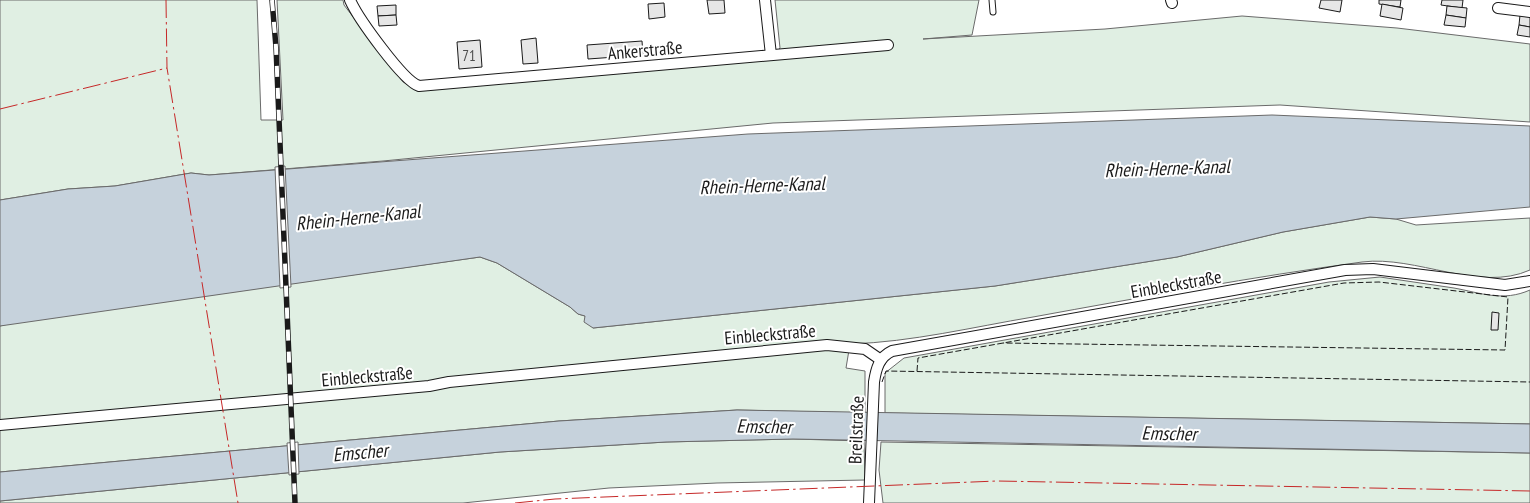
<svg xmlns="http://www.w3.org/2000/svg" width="1530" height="503" font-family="'PT Sans Narrow',sans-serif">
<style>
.green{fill:#e0efe3;stroke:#6a6a6a}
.water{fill:#c6d2dc;stroke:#6a6a6a}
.pier{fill:#fff;stroke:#6a6a6a}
.building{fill:#e6e6e6;stroke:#1a1a1a}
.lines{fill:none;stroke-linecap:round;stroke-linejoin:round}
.service-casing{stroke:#1a1a1a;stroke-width:7}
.minor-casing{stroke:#1a1a1a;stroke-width:12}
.service{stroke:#fff;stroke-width:5}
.minor{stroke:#fff;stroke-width:10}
.rail-casing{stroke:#1a1a1a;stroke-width:5.5}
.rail{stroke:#fff;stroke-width:4;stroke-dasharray:11;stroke-linecap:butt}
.fence{stroke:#1a1a1a;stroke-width:1;stroke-dasharray:6 2.5;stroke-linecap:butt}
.power{stroke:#c62828;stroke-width:1;stroke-dasharray:18 4 2.5 4;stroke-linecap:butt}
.labels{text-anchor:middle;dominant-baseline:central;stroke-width:4;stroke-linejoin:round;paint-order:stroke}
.number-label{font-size:15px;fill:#4d4d4d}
.street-label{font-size:18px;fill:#1a1a1a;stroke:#fff}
.water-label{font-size:19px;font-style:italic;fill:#1a1a1a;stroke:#fff}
</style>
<rect width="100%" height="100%" fill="#fff"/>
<!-- green -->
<g class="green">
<path d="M 0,0 L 257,0 L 261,120 L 283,120 L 277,0 L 343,0 L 344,5 L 403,82 L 416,89 L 771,60 L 780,48 L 775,0 L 979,0 L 972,35 L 923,39 L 1105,29 L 1242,16 L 1397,28 L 1530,44 L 1530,122 L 1280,105 L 773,123 L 383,161 L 209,175 L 191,173 L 115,186 L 68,189 L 0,200 Z"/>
<path d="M 1370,217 L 1396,219 L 1416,225 L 1530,218 L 1530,270 C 1479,293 1416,255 1362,262 C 1252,277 1143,297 1033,317 C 973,327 912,342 850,344 L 846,368 L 865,371 L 865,413 L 737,410 L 559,421 L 0,472 L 0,326 L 16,322 L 480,257 L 497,263 L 570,307 L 578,314 L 585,316 L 593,328 L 995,286 L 1177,257 L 1283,232 Z"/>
<path d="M 1380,277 C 1405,281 1429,284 1454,288 C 1481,293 1503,302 1530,290 L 1530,424 L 885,413 L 885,373 L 904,358 L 1329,282 Z"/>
<path d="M 793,439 L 864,441 L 865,480 L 717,483 L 609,488 L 463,503 L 0,503 L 0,501 L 500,452 L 666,442 Z"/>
<path d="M 881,442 L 1530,453 L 1530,503 L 883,503 L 879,470 Z"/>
</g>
<!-- water -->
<g class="water">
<path d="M 1272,115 L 1530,126 L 1530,207 L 1396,219 L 1370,217 L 1283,232 L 1177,257 L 995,286 L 593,328 L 584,322 L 585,316 L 578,314 L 570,307 L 497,263 L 480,257 L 0,326 L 0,200 L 68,189 L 115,186 L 191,173 L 209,175 L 748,134 Z"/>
<path d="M 737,410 L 1530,424 L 1530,453 L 793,439 L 666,442 L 500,452 L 0,501 L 0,472 L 559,421 Z"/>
</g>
<!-- pier -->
<g class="pier">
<path d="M 285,166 L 291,287 L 280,288 L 275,167 Z"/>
<path d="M 298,442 L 299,474 L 289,475 L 287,443 Z"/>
</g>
<!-- building -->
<g class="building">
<path d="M 707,0 L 724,0 L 725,13 L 709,14 Z"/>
<path d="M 1321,0 L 1342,0 L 1340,12 L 1319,8 Z"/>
<path d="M 1379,0 L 1401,0 L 1400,7 L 1379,4 Z"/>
<path d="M 1442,0 L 1463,0 L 1462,8 L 1441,5 Z"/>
<path d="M 664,3 L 665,17 L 649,19 L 648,4 Z"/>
<path d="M 1382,4 L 1403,8 L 1401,20 L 1380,16 Z"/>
<path d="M 396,5 L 396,15 L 378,16 L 377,6 Z"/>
<path d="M 1447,6 L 1467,8 L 1466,18 L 1446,15 Z"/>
<path d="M 396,15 L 397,25 L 379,26 L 378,16 Z"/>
<path d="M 1446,15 L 1466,18 L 1465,27 L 1444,25 Z"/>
<path d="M 1520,15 L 1530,16 L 1530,27 L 1519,25 Z"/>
<path d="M 1519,25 L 1530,27 L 1530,37 L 1517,35 Z"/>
<path d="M 536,38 L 538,63 L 523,64 L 521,40 Z"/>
<path d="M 480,40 L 482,67 L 459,69 L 457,42 Z"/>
<path d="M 642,41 L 643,55 L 588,59 L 587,45 Z"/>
<path d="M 1492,312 L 1499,313 L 1498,330 L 1491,330 Z"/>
</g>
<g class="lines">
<!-- service casing -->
<g class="service-casing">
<path id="service" d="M 992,0 L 993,12"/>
</g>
<!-- minor casing -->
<g class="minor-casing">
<g id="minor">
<path d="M 350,0 C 358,18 403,81 419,86 L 888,45"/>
<path d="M 765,0 L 771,55"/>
<path d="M 1171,0 L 1172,3"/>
<path d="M 1498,8 L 1530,12"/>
<path d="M 0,425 L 429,386 L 449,382 L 827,345 L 865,349 L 881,360"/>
<path d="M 869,503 L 874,382 C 876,369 879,357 892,351 L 1345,270 L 1373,269 L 1505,285 L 1530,281"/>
</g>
</g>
<!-- service -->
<use href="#service" class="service"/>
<!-- minor -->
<use href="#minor" class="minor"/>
<!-- rail casing -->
<g class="rail-casing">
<path id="rail" d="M 272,0 L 276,47 L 295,503"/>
</g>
<!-- rail -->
<use href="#rail" class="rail"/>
<!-- fence -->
<g class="fence">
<path d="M 917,371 L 918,358 L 1344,283 L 1379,282 L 1508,297 L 1505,350 L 1003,343"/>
<path d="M 882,382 L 886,371 L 1530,382"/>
</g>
<!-- power -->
<g class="power">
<path d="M 166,0 L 167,68 L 238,503"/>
<path d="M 0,109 L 167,68"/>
<path d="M 515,503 L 555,499 L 997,481 L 1530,491"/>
</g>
</g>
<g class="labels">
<!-- number labels -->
<g class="number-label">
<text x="469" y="55">71</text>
</g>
<!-- street labels -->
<g class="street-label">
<text transform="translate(645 50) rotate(-5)">Ankerstraße</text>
<text transform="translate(1176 284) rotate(-10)">Einbleckstraße</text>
<text transform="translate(770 334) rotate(-5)">Einbleckstraße</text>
<text transform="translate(367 376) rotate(-5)">Einbleckstraße</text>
<text transform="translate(856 430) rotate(-88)">Breilstraße</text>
</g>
<!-- water labels -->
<g class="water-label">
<text transform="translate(1167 168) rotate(-2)">Rhein-Herne-Kanal</text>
<text transform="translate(762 185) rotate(-2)">Rhein-Herne-Kanal</text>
<text transform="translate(358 217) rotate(-6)">Rhein-Herne-Kanal</text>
<text transform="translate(764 426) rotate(1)">Emscher</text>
<text transform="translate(1169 433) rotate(1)">Emscher</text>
<text transform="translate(360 452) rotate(-5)">Emscher</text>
</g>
</g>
</svg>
